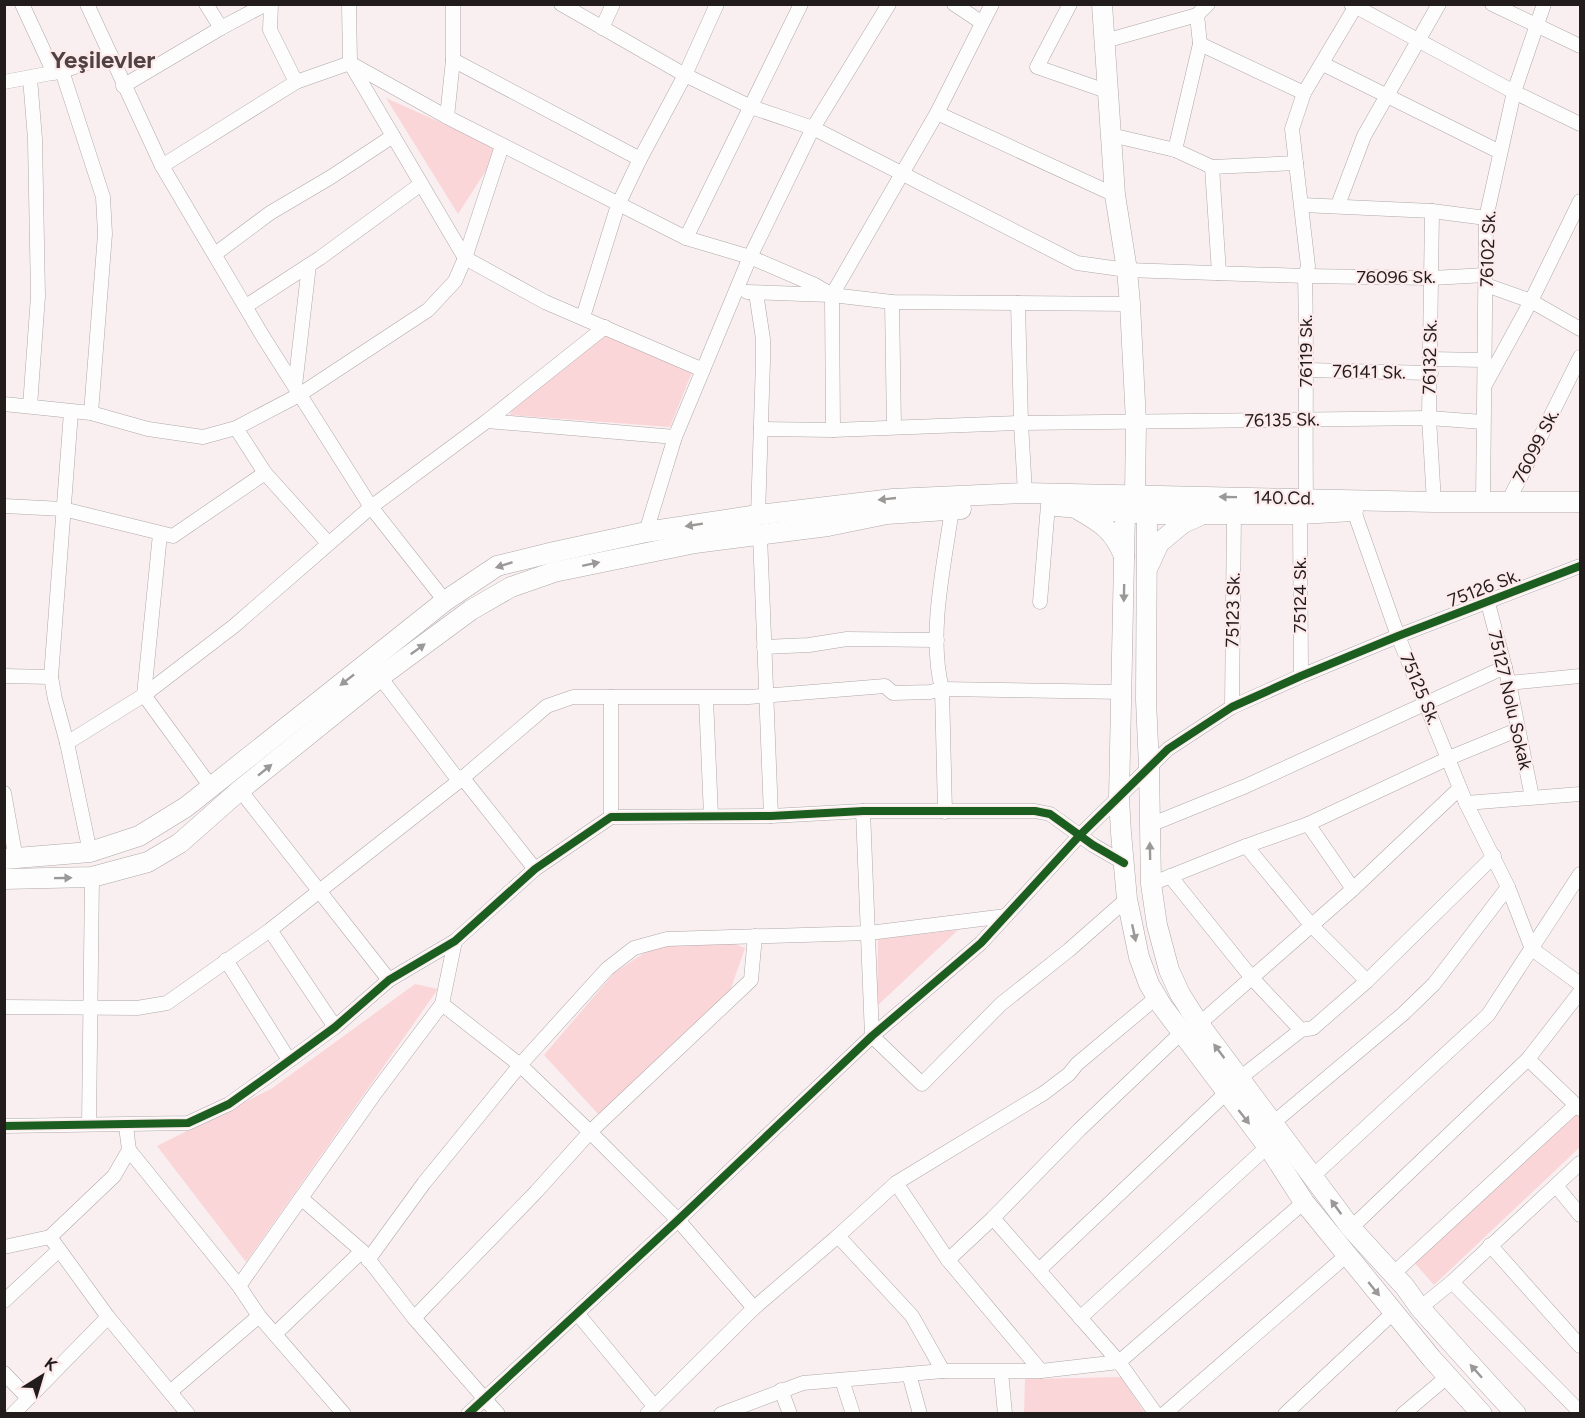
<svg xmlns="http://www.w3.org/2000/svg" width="1585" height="1418" font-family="Figtree,sans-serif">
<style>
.green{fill:#fbd6d9}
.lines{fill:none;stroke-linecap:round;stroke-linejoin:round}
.street-casing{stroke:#afa8a8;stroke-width:15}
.secondary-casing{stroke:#afa8a8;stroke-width:21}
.street{stroke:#fefdfd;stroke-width:14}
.secondary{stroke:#fefdfd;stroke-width:20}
.cycleway-casing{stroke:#fdebec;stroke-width:11}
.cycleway{stroke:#1b5e20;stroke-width:8}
.oneway{fill:#9b9898}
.labels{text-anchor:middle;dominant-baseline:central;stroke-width:4.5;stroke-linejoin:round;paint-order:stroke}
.street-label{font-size:18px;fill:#231c1d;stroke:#fdebec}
.district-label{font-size:24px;font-weight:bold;fill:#504243;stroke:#fdebec}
</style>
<rect width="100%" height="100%" fill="#f9eff0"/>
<!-- green -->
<g class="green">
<path d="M 386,98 L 500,149 L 458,214 Z"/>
<path d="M 608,330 L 694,367 L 670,427 L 510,415 L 512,408 Z"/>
<path d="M 958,930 L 877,1006 L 878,939 Z"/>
<path d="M 725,940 L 745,948 L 730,991 L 599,1115 L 544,1055 L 614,973 L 653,947 Z"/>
<path d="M 415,984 L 438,989 L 246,1262 L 157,1146 L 271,1089 Z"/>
<path d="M 1580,1107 L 1580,1147 L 1434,1285 L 1412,1260 Z"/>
<path d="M 1121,1377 L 1145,1413 L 1024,1413 L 1025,1379 Z"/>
</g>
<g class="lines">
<!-- street casing -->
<g class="street-casing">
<g id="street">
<path d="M 22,4 L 54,73"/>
<path d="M 87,4 L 162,166 L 262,335 L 371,507 L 445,601"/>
<path d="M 206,4 L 221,28"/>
<path d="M 271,4 L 270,30 L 296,82"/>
<path d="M 349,4 L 350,63 L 465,258 L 545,302 L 703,370"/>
<path d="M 561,4 L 685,75 L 751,107 L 813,128 L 1077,263 L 1127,270 L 1305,276 L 1432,278 L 1486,275"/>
<path d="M 954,4 L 981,22"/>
<path d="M 1070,4 L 1037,67 L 1109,92"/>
<path d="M 1351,4 L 1514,92 L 1580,124"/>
<path d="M 1492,4 L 1580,46"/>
<path d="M 1197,15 L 1200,44 L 1304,93"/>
<path d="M 602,28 L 613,4"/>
<path d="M 1105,41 L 1197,15 L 1208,4"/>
<path d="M 453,60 L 640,159"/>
<path d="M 1323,64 L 1500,152"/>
<path d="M 62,71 L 103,197 L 105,234 L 91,413"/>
<path d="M 30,78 L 35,139 L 38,296 L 30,406"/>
<path d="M 4,82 L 62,71 L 111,55"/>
<path d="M 123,86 L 221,28 L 266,4"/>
<path d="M 937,113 L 1115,195"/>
<path d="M 447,117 L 453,60 L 453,4"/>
<path d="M 1111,135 L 1175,150 L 1212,167 L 1296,163"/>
<path d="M 1175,150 L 1200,44"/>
<path d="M 162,166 L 296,82 L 350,63 L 447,117 L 686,238 L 750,257 L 815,285 L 832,295 L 892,302 L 1130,304"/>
<path d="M 1212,167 L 1219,273"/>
<path d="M 1302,205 L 1432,211 L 1486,218"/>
<path d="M 1338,205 L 1364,136 L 1439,4"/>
<path d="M 1432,211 L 1429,418 L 1434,502"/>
<path d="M 686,238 L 801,4"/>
<path d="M 215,254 L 270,213 L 331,177 L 393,136"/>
<path d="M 1486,285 L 1531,301 L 1580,329"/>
<path d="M 747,292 L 830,295"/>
<path d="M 756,293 L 763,339 L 763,361 L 758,515"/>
<path d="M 892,302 L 894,427"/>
<path d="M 1018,303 L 1021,423 L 1025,493"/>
<path d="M 246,306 L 320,258 L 421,184"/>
<path d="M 583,317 L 618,205 L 640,159 L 685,75 L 717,4"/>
<path d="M 1430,359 L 1483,360"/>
<path d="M 1307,370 L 1431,373"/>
<path d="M 1485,385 L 1531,301 L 1580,201"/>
<path d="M 295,386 L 309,265"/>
<path d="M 4,404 L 91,413 L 148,429 L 203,437 L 236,428 L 299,395 L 428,310 L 455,281 L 465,258 L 502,146"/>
<path d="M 71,412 L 51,677 L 55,699 L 67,743 L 90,852"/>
<path d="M 487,421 L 675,437"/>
<path d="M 236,428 L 265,473 L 328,543"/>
<path d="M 761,429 L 833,430 L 1021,423 L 1429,418 L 1483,422"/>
<path d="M 833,430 L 832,295 L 937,113 L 992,4"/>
<path d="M 1306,498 C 1305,424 1307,350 1305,276 L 1308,266 L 1292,129 L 1304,93 L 1357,4"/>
<path d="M 1483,502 L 1486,218 L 1514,92 L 1544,4"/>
<path d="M 1508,502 L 1580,357"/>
<path d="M 4,506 L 63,509 L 173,536 L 265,473"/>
<path d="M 1354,511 L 1398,636 L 1466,803 L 1580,794"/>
<path d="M 1300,514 L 1301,676"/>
<path d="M 646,532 L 675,437 L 750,257 L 813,128 L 889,4"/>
<path d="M 160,534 L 144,695 L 211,787"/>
<path d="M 760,535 L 771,816"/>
<path d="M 1040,602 L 1048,505"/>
<path d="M 1488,603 L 1509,683 L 1532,797"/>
<path d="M 764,647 L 809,645 L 847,639 L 937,640"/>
<path d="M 4,676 L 51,677"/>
<path d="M 380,677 L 459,781"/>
<path d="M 1509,683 L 1580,676"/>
<path d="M 611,697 L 611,817"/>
<path d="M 706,698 L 711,816"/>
<path d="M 1232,707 L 1234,513"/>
<path d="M 67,743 L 144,695 L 234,626 L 371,507 L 487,421 L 605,327"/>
<path d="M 462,777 L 535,869"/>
<path d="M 240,790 L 389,980"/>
<path d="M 4,793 L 16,859"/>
<path d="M 1466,803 L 1508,887 L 1532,949 L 1580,984"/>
<path d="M 863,811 L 872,1036 L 922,1084 L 1001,1004 L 1069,950 L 1127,899"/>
<path d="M 945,812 L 942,689 C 928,634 944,566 952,509"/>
<path d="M 1308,824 L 1353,889"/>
<path d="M 1150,825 L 1246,786 L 1505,667"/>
<path d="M 1246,846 L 1312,926 L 1367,981"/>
<path d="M 1170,876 L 1252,978 L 1301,1030"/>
<path d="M 1151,884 L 1246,846 L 1308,824 L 1449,758 L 1517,730"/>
<path d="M 270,930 L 335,1027"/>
<path d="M 226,960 L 289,1060"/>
<path d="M 442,1004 L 520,1065 L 590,1132 L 678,1220 L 754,1308"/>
<path d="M 4,1007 L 137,1008 L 167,1003 L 270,930 L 459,781 L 547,706 L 573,697 L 749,697 L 885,686 L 893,693 L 930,692 L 942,689 L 1123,692"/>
<path d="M 1199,1024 L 1353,889 L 1460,788"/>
<path d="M 1528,1059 L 1580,1109"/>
<path d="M 1240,1078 L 1301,1030 L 1313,1028 L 1367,981 L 1494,856"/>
<path d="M 1273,1123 L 1403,1014 L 1434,984 L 1508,887"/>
<path d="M 89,1124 L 92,877"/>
<path d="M 4,1126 L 188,1123 L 229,1104 L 271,1074 L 335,1027 L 389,980 L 455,941 L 535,869 L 611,817 L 771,816 L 863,811 L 1035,811 L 1050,814 L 1093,845 L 1124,863"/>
<path d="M 129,1150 L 239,1286 L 259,1316 L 344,1414"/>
<path d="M 1313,1176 L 1488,1015 L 1580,874"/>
<path d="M 896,1183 L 948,1260 L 1041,1371"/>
<path d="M 1557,1187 L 1580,1215"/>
<path d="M 301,1198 L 362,1251 L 414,1318 L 498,1414"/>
<path d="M 993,1218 L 1119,1362 L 1156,1414"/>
<path d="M 1351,1228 L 1528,1059 L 1580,992"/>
<path d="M 838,1236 L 912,1316 L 943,1371"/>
<path d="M 50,1237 L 108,1317 L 188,1414"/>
<path d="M 1490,1245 L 1580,1346"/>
<path d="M 4,1247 L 50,1237 L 114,1176 L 129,1150 L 126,1126"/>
<path d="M 368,1260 L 424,1183 L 520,1065 L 607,969 L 634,948 L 667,939 L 869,933 L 1006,916"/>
<path d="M 948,1260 L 993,1218 L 1079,1130 L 1181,1033"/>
<path d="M 1040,1269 L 1226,1093"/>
<path d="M 1393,1274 L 1575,1106"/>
<path d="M 1452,1282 L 1580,1412"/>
<path d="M 239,1286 L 376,1092 L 442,1004 L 455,941"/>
<path d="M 4,1301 L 59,1250"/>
<path d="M 1420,1308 L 1452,1282 L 1580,1163"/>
<path d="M 577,1313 L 654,1406"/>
<path d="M 414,1318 L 536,1192 L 590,1132 L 751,980 L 755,936"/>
<path d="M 1080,1318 L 1267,1147"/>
<path d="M 275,1334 L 362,1251"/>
<path d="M 1001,1372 L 1005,1414"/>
<path d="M 4,1373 L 28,1398"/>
<path d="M 909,1374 L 920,1414"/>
<path d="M 842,1380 L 853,1414"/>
<path d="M 781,1390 L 790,1414"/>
<path d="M 170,1392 L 259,1316"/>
<path d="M 13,1414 L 108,1317"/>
<path d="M 468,1414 L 678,1220 L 872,1036 L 981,943 L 1080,835 L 1168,749 L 1232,707 L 1301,676 L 1398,636 L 1580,566"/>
<path d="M 647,1414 L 754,1308 L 838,1236 L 896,1183 L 1044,1093 L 1069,1074 L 1077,1064 L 1157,997"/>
<path d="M 721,1414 L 803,1383 L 943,1371 L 1041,1371 L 1119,1362 L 1304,1202"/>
<path d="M 1164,1414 L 1347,1255"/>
<path d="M 1285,1414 L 1393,1313"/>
<path d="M 1403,1414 L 1447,1377"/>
</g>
</g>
<!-- secondary casing -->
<g class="secondary-casing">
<g id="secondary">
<path d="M 1102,4 L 1115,195 L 1127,270 L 1130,304 L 1136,422 L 1135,494 L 1125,512 L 1119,798 L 1121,833 L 1127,899 L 1139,957 L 1149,984 L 1162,1006 L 1271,1151 L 1304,1202 L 1432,1359 L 1482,1414"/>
<path d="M 1141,504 L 1147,514 L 1146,700 L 1149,767 L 1151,884 L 1157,925 L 1169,970 L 1180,994 L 1199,1024 L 1351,1228 L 1405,1287 L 1420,1308 L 1483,1378 L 1516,1414"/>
<path d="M 1056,506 L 1147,514 L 1300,514 L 1353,511"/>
<path d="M 1079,510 C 1102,523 1114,531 1124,556"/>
<path d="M 1149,565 L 1159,543 L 1183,523 L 1199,516"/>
<path d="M 4,859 L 90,852 L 139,836 L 186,807 L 445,601 L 497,566 L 554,552 L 646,532 L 758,515 L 893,499 L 1025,493 L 1434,502 L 1580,502"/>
<path d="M 4,879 L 92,877 L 148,862 L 180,843 L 240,790 L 380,677 L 471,610 L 511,587 L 554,572 L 695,543 L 828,526 L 887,514 L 961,509"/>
</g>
</g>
<!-- street -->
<use href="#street" class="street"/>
<!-- secondary -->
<use href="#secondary" class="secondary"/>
<!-- cycleway casing -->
<g class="cycleway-casing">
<g id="cycleway">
<path d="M 4,1126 L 188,1123 L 229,1104 L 271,1074 L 335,1027 L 389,980 L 455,941 L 535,869 L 611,817 L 771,816 L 863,811 L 1035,811 L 1050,814 L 1093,845 L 1124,863"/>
<path d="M 468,1414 L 678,1220 L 872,1036 L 981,943 L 1080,835 L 1168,749 L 1232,707 L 1301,676 L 1398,636 L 1580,566"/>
</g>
</g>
<!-- cycleway -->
<use href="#cycleway" class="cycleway"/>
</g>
<!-- one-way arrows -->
<defs><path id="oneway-solid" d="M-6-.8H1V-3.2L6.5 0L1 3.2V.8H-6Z" transform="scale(1.5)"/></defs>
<g class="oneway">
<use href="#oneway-solid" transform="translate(1228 497) rotate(-179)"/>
<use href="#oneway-solid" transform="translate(887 499) rotate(174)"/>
<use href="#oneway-solid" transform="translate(694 525) rotate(171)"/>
<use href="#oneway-solid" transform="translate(591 564) rotate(-12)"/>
<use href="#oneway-solid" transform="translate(504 565) rotate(162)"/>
<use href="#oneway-solid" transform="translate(1124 593) rotate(91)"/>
<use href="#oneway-solid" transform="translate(418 649) rotate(-36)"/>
<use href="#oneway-solid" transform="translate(347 680) rotate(142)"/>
<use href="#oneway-solid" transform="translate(265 770) rotate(-39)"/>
<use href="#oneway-solid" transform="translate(1150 851) rotate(-91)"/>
<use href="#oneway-solid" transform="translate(63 878) rotate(-1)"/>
<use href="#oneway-solid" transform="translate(1134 933) rotate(78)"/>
<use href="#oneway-solid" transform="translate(1219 1051) rotate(-127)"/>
<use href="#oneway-solid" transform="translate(1244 1117) rotate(52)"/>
<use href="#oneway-solid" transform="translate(1336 1207) rotate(-126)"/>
<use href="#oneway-solid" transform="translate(1374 1289) rotate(51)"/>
<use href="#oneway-solid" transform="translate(1476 1371) rotate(-132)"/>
</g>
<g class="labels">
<!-- street labels -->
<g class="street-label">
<text transform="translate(1488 249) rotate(-88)">76102 Sk.</text>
<text x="1396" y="277">76096 Sk.</text>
<text transform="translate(1306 351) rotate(-90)">76119 Sk.</text>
<text transform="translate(1430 357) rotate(-89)">76132 Sk.</text>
<text transform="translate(1369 372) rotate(1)">76141 Sk.</text>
<text transform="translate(1282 420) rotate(-1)">76135 Sk.</text>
<text transform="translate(1536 446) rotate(-63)">76099 Sk.</text>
<text transform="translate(1284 498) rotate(1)">140.Cd.</text>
<text transform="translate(1484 588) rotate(-21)">75126 Sk.</text>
<text transform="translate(1300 595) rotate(-90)">75124 Sk.</text>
<text transform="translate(1233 610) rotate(-89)">75123 Sk.</text>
<text transform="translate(1420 689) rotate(67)">75125 Sk.</text>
<text transform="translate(1510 700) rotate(77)">75127 Nolu Sokak</text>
</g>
<!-- district labels -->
<g class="district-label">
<text x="103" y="59">Yeşilevler</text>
</g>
</g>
<!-- border -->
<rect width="1585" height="1418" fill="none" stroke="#231c1d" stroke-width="12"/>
<!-- north arrow -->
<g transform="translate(42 1376) rotate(37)" stroke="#fdebec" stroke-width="4.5" paint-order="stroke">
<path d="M0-4.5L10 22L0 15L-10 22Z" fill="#231c1d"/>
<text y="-9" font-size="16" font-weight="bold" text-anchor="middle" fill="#231c1d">K</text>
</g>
</svg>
